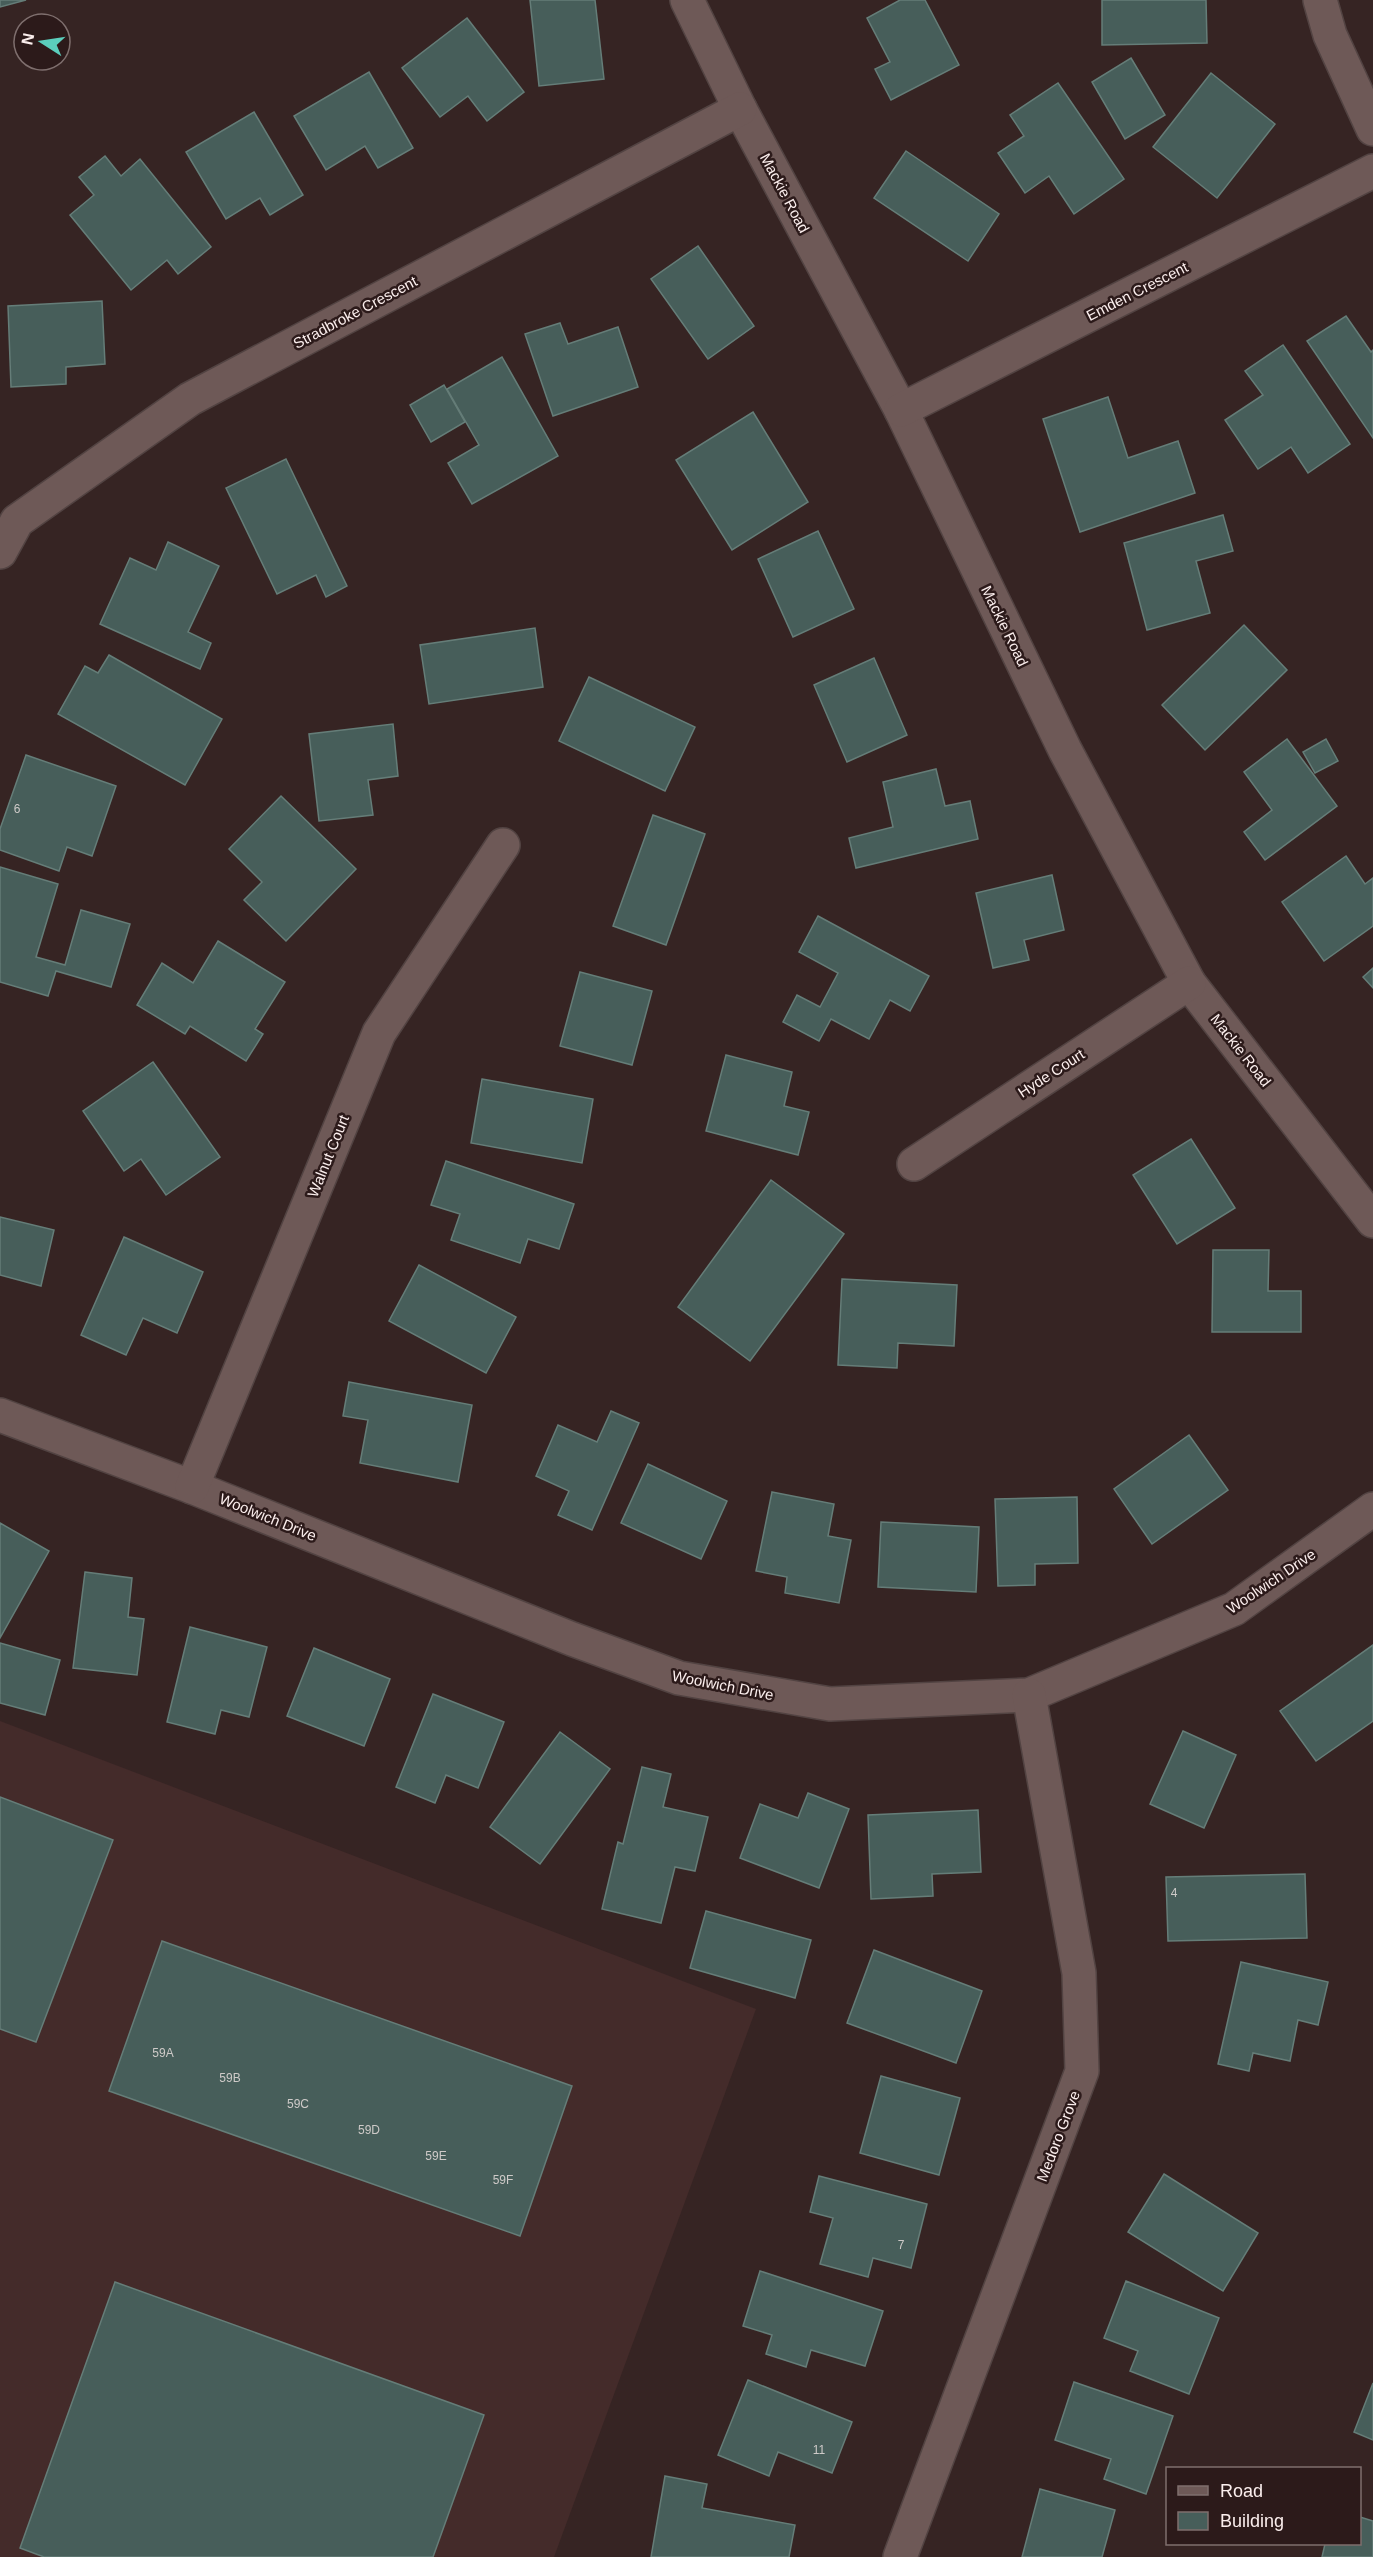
<svg xmlns="http://www.w3.org/2000/svg" width="1373" height="2557" font-family="Helvetica,sans-serif">
<style>
.built{fill:#442b2a}
.building{fill:#475e5a;stroke:#657d78;stroke-width:1.5}
.lines{fill:none;stroke-linecap:round;stroke-linejoin:round}
.minor-casing{stroke:#524342;stroke-width:36}
.minor{stroke:#6e5957;stroke-width:33}
.labels{text-anchor:middle;dominant-baseline:central;stroke-width:5;stroke-linejoin:round;paint-order:stroke}
.number-label{font-size:12px;fill:#cecac8}
.street-label{font-size:15px;fill:#fbeeed;stroke:#2c1a1a}
</style>
<rect width="100%" height="100%" fill="#362423"/>
<!-- built -->
<path class="built" d="M 0,1721 L 756,2009 L 554,2557 L 0,2557 Z"/>
<!-- building -->
<g class="building">
<path d="M 0,0 L 26,0 L 0,7 Z"/>
<path d="M 530,0 L 595,0 L 604,79 L 539,86 Z"/>
<path d="M 900,0 L 925,0 L 959,65 L 891,100 L 875,69 L 890,62 L 867,18 Z"/>
<path d="M 1102,0 L 1206,0 L 1207,43 L 1102,45 Z"/>
<path d="M 467,18 L 524,92 L 487,121 L 468,96 L 440,117 L 402,68 Z"/>
<path d="M 1131,58 L 1165,115 L 1125,139 L 1092,82 Z"/>
<path d="M 369,72 L 413,148 L 378,168 L 365,146 L 326,170 L 294,116 Z"/>
<path d="M 1211,73 L 1275,124 L 1217,198 L 1153,147 Z"/>
<path d="M 1058,83 L 1124,179 L 1074,214 L 1049,176 L 1025,193 L 998,153 L 1024,136 L 1010,115 Z"/>
<path d="M 254,112 L 303,195 L 270,215 L 260,198 L 226,219 L 186,152 Z"/>
<path d="M 906,151 L 999,214 L 968,261 L 874,198 Z"/>
<path d="M 105,156 L 121,176 L 140,159 L 211,247 L 178,274 L 167,260 L 131,290 L 70,215 L 94,195 L 79,177 Z"/>
<path d="M 698,246 L 754,326 L 708,359 L 651,279 Z"/>
<path d="M 102,301 L 105,364 L 66,367 L 66,384 L 11,387 L 8,306 Z"/>
<path d="M 1346,316 L 1371,352 L 1373,350 L 1373,438 L 1307,341 Z"/>
<path d="M 560,323 L 568,344 L 618,327 L 638,387 L 553,416 L 525,334 Z"/>
<path d="M 1283,345 L 1350,444 L 1308,473 L 1291,447 L 1258,469 L 1225,420 L 1263,395 L 1245,371 Z"/>
<path d="M 502,357 L 558,456 L 472,504 L 448,463 L 479,445 L 447,389 Z"/>
<path d="M 444,385 L 465,422 L 431,442 L 410,405 Z"/>
<path d="M 1108,397 L 1128,458 L 1178,441 L 1195,493 L 1080,532 L 1043,419 Z"/>
<path d="M 753,412 L 808,502 L 732,550 L 676,460 Z"/>
<path d="M 286,459 L 347,586 L 326,597 L 316,575 L 277,594 L 226,488 Z"/>
<path d="M 1223,515 L 1233,551 L 1196,561 L 1210,613 L 1147,630 L 1124,543 Z"/>
<path d="M 818,531 L 854,609 L 793,637 L 758,559 Z"/>
<path d="M 168,542 L 219,566 L 188,632 L 211,643 L 200,669 L 100,624 L 130,558 L 156,570 Z"/>
<path d="M 1244,625 L 1287,670 L 1205,750 L 1162,705 Z"/>
<path d="M 535,628 L 543,687 L 429,704 L 420,645 Z"/>
<path d="M 109,655 L 222,719 L 185,785 L 58,714 L 85,666 L 98,673 Z"/>
<path d="M 874,658 L 907,735 L 847,762 L 814,685 Z"/>
<path d="M 589,677 L 695,727 L 665,791 L 559,741 Z"/>
<path d="M 393,724 L 398,776 L 368,780 L 373,815 L 319,821 L 309,734 Z"/>
<path d="M 1287,739 L 1337,806 L 1265,860 L 1244,832 L 1272,810 L 1244,772 Z"/>
<path d="M 1326,739 L 1338,761 L 1315,773 L 1303,752 Z"/>
<path d="M 26,755 L 116,786 L 92,856 L 67,847 L 59,871 L 0,850 L 0,829 Z"/>
<path d="M 936,769 L 945,806 L 970,801 L 978,839 L 856,868 L 849,838 L 893,827 L 883,782 Z"/>
<path d="M 281,796 L 356,869 L 286,941 L 244,900 L 262,882 L 229,849 Z"/>
<path d="M 653,815 L 705,834 L 666,945 L 613,926 Z"/>
<path d="M 1346,856 L 1365,884 L 1373,878 L 1373,926 L 1324,961 L 1282,902 Z"/>
<path d="M 0,867 L 58,884 L 36,957 L 65,965 L 81,910 L 130,924 L 111,987 L 56,971 L 48,996 L 0,982 Z"/>
<path d="M 1052,875 L 1064,930 L 1024,940 L 1029,960 L 993,968 L 976,893 Z"/>
<path d="M 818,916 L 929,976 L 910,1011 L 890,1000 L 869,1039 L 831,1019 L 819,1041 L 783,1022 L 797,995 L 820,1007 L 838,973 L 799,952 Z"/>
<path d="M 218,941 L 285,982 L 255,1029 L 263,1034 L 246,1061 L 190,1026 L 185,1034 L 137,1005 L 162,963 L 193,983 Z"/>
<path d="M 1373,968 L 1373,988 L 1363,977 Z"/>
<path d="M 580,972 L 652,991 L 632,1065 L 560,1046 Z"/>
<path d="M 726,1055 L 792,1072 L 784,1106 L 809,1112 L 798,1155 L 706,1131 Z"/>
<path d="M 153,1062 L 220,1157 L 166,1195 L 141,1159 L 124,1171 L 83,1111 Z"/>
<path d="M 482,1079 L 593,1099 L 582,1163 L 471,1143 Z"/>
<path d="M 1191,1139 L 1235,1208 L 1177,1244 L 1133,1175 Z"/>
<path d="M 446,1161 L 574,1204 L 559,1249 L 528,1239 L 520,1263 L 451,1240 L 460,1214 L 431,1205 Z"/>
<path d="M 771,1180 L 844,1234 L 750,1361 L 678,1307 Z"/>
<path d="M 0,1217 L 54,1230 L 41,1286 L 0,1275 Z"/>
<path d="M 124,1237 L 203,1272 L 177,1333 L 143,1318 L 126,1355 L 81,1335 Z"/>
<path d="M 1213,1250 L 1269,1250 L 1268,1291 L 1301,1291 L 1301,1332 L 1212,1332 Z"/>
<path d="M 419,1265 L 516,1317 L 486,1373 L 389,1321 Z"/>
<path d="M 842,1279 L 957,1285 L 954,1346 L 898,1343 L 897,1368 L 838,1365 Z"/>
<path d="M 349,1382 L 472,1405 L 458,1482 L 360,1463 L 368,1420 L 343,1416 Z"/>
<path d="M 611,1411 L 639,1423 L 592,1530 L 558,1515 L 569,1491 L 536,1476 L 558,1425 L 597,1442 Z"/>
<path d="M 1189,1435 L 1228,1490 L 1152,1544 L 1114,1489 Z"/>
<path d="M 648,1464 L 727,1501 L 701,1559 L 621,1523 Z"/>
<path d="M 772,1492 L 834,1504 L 828,1536 L 851,1540 L 839,1603 L 785,1593 L 787,1577 L 756,1571 Z"/>
<path d="M 1077,1497 L 1078,1563 L 1035,1564 L 1035,1585 L 998,1586 L 995,1499 Z"/>
<path d="M 881,1522 L 979,1527 L 976,1592 L 878,1587 Z"/>
<path d="M 0,1523 L 49,1551 L 0,1638 Z"/>
<path d="M 85,1572 L 132,1578 L 128,1617 L 144,1619 L 137,1675 L 73,1668 Z"/>
<path d="M 190,1627 L 267,1647 L 249,1717 L 221,1710 L 215,1734 L 167,1722 Z"/>
<path d="M 0,1643 L 60,1660 L 45,1715 L 0,1703 Z"/>
<path d="M 1373,1645 L 1373,1721 L 1316,1761 L 1280,1711 Z"/>
<path d="M 314,1648 L 390,1679 L 364,1746 L 287,1716 Z"/>
<path d="M 433,1694 L 504,1722 L 478,1788 L 446,1775 L 435,1803 L 396,1787 Z"/>
<path d="M 1183,1731 L 1236,1755 L 1204,1828 L 1150,1804 Z"/>
<path d="M 560,1732 L 610,1769 L 540,1864 L 490,1827 Z"/>
<path d="M 642,1767 L 671,1774 L 663,1807 L 708,1817 L 695,1871 L 675,1867 L 661,1923 L 602,1909 L 618,1842 L 623,1844 Z"/>
<path d="M 808,1793 L 849,1809 L 819,1888 L 740,1858 L 760,1804 L 798,1818 Z"/>
<path d="M 0,1797 L 113,1840 L 36,2042 L 0,2029 Z"/>
<path d="M 978,1810 L 981,1872 L 932,1874 L 933,1896 L 871,1899 L 868,1815 Z"/>
<path d="M 1305,1874 L 1307,1938 L 1168,1941 L 1166,1877 Z"/>
<path d="M 706,1911 L 811,1940 L 795,1998 L 690,1968 Z"/>
<path d="M 162,1941 L 572,2086 L 520,2236 L 109,2091 Z"/>
<path d="M 874,1950 L 982,1991 L 956,2063 L 847,2023 Z"/>
<path d="M 1241,1962 L 1328,1982 L 1318,2025 L 1298,2020 L 1290,2061 L 1253,2053 L 1249,2071 L 1218,2064 Z"/>
<path d="M 881,2076 L 960,2098 L 939,2175 L 860,2153 Z"/>
<path d="M 1164,2174 L 1258,2233 L 1223,2291 L 1128,2232 Z"/>
<path d="M 819,2176 L 927,2204 L 911,2268 L 873,2258 L 868,2277 L 820,2264 L 833,2218 L 810,2212 Z"/>
<path d="M 760,2271 L 883,2311 L 865,2366 L 811,2350 L 806,2367 L 766,2354 L 772,2335 L 743,2326 Z"/>
<path d="M 1126,2281 L 1219,2318 L 1189,2394 L 1130,2371 L 1138,2351 L 1104,2338 Z"/>
<path d="M 115,2282 L 484,2415 L 433,2557 L 44,2557 L 20,2548 Z"/>
<path d="M 748,2380 L 852,2422 L 832,2473 L 778,2452 L 769,2476 L 718,2455 Z"/>
<path d="M 1074,2382 L 1173,2416 L 1146,2494 L 1104,2479 L 1111,2459 L 1055,2440 Z"/>
<path d="M 1373,2383 L 1373,2440 L 1354,2432 Z"/>
<path d="M 665,2476 L 707,2484 L 702,2508 L 795,2525 L 789,2557 L 651,2557 Z"/>
<path d="M 1040,2489 L 1115,2510 L 1102,2557 L 1022,2557 Z"/>
<path d="M 1360,2517 L 1373,2521 L 1373,2557 L 1322,2557 L 1325,2544 L 1360,2544 Z"/>
</g>
<g class="lines">
<!-- minor casing -->
<g class="minor-casing">
<g id="minor">
<path d="M 687,0 L 740,109 L 901,410 L 1065,750 L 1189,983 L 1373,1221"/>
<path d="M 1320,0 L 1330,35 L 1373,129"/>
<path d="M 901,410 L 1373,171"/>
<path d="M 0,552 L 17,521 L 190,399 L 740,109"/>
<path d="M 914,1164 L 1189,983"/>
<path d="M 0,1415 L 192,1487 L 572,1639 L 679,1678 L 830,1704 L 1029,1695 L 1234,1609 L 1373,1509"/>
<path d="M 192,1487 L 379,1033 L 503,845"/>
<path d="M 900,2557 L 1082,2071 L 1079,1973 L 1029,1695"/>
</g>
</g>
<!-- minor -->
<use href="#minor" class="minor"/>
</g>
<g class="labels">
<!-- number labels -->
<g class="number-label">
<text x="17" y="809">6</text>
<text x="1174" y="1893">4</text>
<text x="163" y="2053">59A</text>
<text x="230" y="2078">59B</text>
<text x="298" y="2104">59C</text>
<text x="369" y="2130">59D</text>
<text x="436" y="2156">59E</text>
<text x="503" y="2180">59F</text>
<text x="901" y="2245">7</text>
<text x="819" y="2450">11</text>
</g>
<!-- street labels -->
<g class="street-label">
<text transform="translate(785 193) rotate(62)">Mackie Road</text>
<text transform="translate(1137 291) rotate(-27)">Emden Crescent</text>
<text transform="translate(355 312) rotate(-28)">Stradbroke Crescent</text>
<text transform="translate(1005 626) rotate(64)">Mackie Road</text>
<text transform="translate(1241 1050) rotate(52)">Mackie Road</text>
<text transform="translate(1051 1073) rotate(-33)">Hyde Court</text>
<text transform="translate(328 1156) rotate(-68)">Walnut Court</text>
<text transform="translate(268 1517) rotate(22)">Woolwich Drive</text>
<text transform="translate(1271 1581) rotate(-34)">Woolwich Drive</text>
<text transform="translate(723 1685) rotate(11)">Woolwich Drive</text>
<text transform="translate(1058 2136) rotate(-69)">Medoro Grove</text>
</g>
</g>
<!-- legend -->
<rect x="1166" y="2467" width="195" height="78" fill="#2c1a1a" stroke="#7f6f6e" stroke-width="1.5"/>
<rect x="1178" y="2486" width="30" height="9" fill="#6e5957" stroke="#7f6f6e" stroke-width="1.5"/>
<text x="1220" y="2497" font-size="18" fill="#fbeeed">Road</text>
<rect x="1178" y="2512" width="30" height="18" fill="#475e5a" stroke="#7f6f6e" stroke-width="1.5"/>
<text x="1220" y="2527" font-size="18" fill="#fbeeed">Building</text>
<!-- north arrow -->
<g transform="translate(42 42) rotate(282)"><circle r="28" fill="#2c1a1a" stroke="#7f6f6e" stroke-width="1.5"/>
<path d="M0-4.5L10 22L0 15L-10 22Z" fill="#5bcebc"/>
<text y="-9" font-size="16" font-weight="bold" text-anchor="middle" fill="#fbeeed">N</text>
</g>
</svg>
